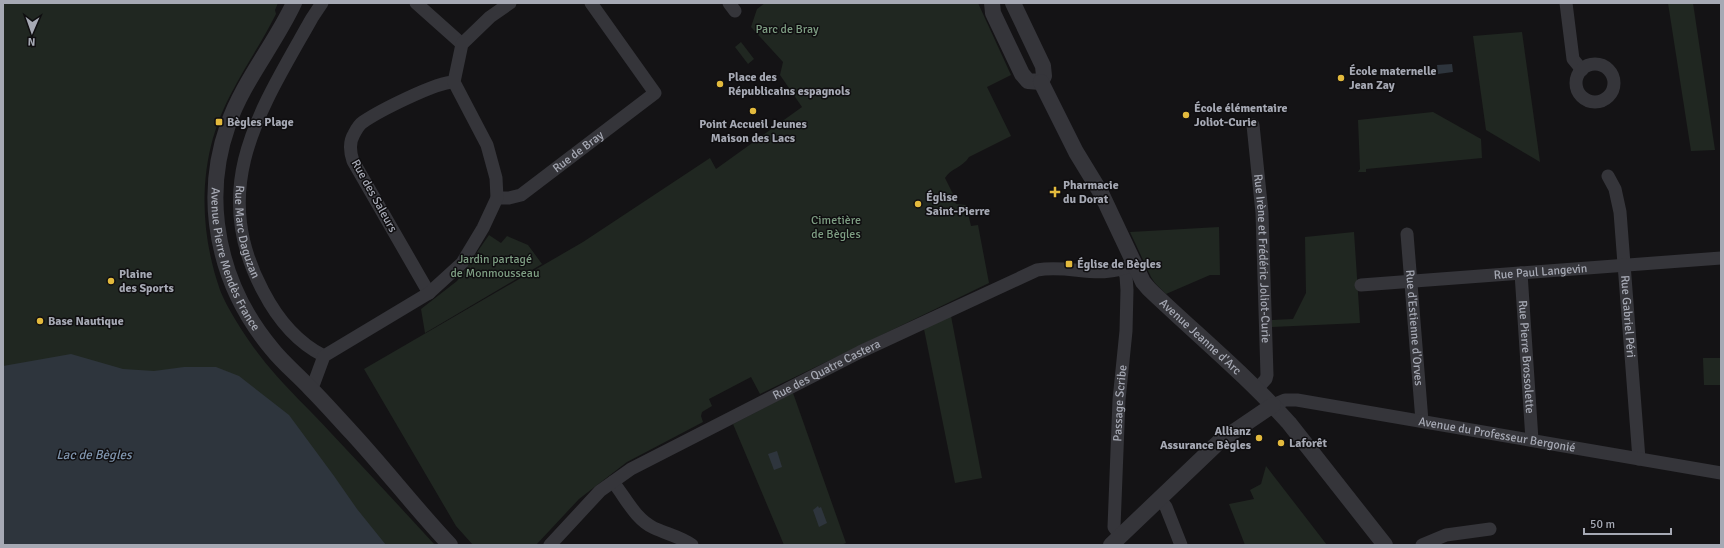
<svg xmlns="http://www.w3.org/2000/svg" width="1724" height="548" font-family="Signika,sans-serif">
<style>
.green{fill:#202721}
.water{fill:#2e353d}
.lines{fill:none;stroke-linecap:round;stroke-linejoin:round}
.minor{stroke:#35353a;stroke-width:13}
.tertiary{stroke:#35353a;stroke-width:16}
.poi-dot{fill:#e3ba3d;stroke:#0f0e10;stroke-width:1.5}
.labels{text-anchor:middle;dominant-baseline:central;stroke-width:3;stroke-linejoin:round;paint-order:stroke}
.park-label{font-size:12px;fill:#7e9e83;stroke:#0f0e10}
.poi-label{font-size:12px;font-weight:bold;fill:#a6a9b4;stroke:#0f0e10;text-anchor:start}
.street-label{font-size:12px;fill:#a6a9b4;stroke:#0f0e10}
.water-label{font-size:13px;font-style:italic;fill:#7f94ad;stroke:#0f0e10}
</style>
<rect width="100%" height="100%" fill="#141315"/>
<!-- green -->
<g class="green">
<path d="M 3,3 L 278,3 L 275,10 L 276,14 C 255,56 226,92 213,138 C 199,188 203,241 220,290 C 228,311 254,350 269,367 C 288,390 310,410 330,432 C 365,469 400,507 435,545 L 3,545 Z"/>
<path d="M 765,3 L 978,3 L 1011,75 L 987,87 L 1011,136 L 969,157 C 963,167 950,169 945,178 L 953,194 L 952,195 L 956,204 L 966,205 L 971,226 L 978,225 L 989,283 L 760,394 L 751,377 L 709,399 L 712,406 L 702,412 L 701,416 L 703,422 L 627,462 L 579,499 L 536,545 L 473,545 L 456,526 L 364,369 L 583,242 L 710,158 L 716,169 L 802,107 L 780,75 L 783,62 L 751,27 L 757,9 Z"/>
<path d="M 1668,3 L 1693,3 L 1715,150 L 1691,151 Z"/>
<path d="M 1522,32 L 1540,162 L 1486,130 L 1473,36 Z"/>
<path d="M 741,42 L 754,59 L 748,64 L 735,47 Z"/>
<path d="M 1433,112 L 1481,139 L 1482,158 L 1366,169 L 1366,172 L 1358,172 L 1360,169 L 1358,120 Z"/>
<path d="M 1219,227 L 1220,275 L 1210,275 L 1166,294 L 1155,283 L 1151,277 L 1130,232 Z"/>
<path d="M 1354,232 L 1360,323 L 1272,327 L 1272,320 L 1293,319 L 1306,293 L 1305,237 Z"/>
<path d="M 489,235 L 501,243 L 507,236 L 528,245 L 542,264 L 425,333 L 421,309 L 457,281 Z"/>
<path d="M 951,316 L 982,478 L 955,483 L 924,329 Z"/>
<path d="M 1703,358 L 1721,358 L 1721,385 L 1704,385 Z"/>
<path d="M 793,393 L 846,543 L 841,545 L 784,545 L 733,424 Z"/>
<path d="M 1266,466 L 1327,545 L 1245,545 L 1229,504 L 1254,499 L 1250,490 L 1261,484 Z"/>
</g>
<!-- water -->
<g class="water">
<path d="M 1452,64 L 1453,72 L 1438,74 L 1437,65 Z"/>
<path d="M 71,354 L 123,369 L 154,371 L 184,367 L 216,367 L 239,376 L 289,415 L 334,476 L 357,509 L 386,545 L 3,545 L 3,366 Z"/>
<path d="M 777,451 L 782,467 L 774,470 L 768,454 Z"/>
<path d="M 818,506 L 819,508 L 821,507 L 827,523 L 819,527 L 813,510 Z"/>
</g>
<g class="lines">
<!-- minor -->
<g class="minor">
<path id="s1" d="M 322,3 L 312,18 C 261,109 207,186 263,291 C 277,318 296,342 324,356"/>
<path d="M 416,3 L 462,44"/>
<path d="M 729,3 L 735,11"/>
<path d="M 1566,3 L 1573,59 L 1582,70"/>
<circle cx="1595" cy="83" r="19"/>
<path id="s2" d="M 1253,125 L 1262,213 L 1267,375 L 1266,379 L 1257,389"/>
<path id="s3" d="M 1608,176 L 1615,189 L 1620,212 L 1639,459"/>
<path id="s4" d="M 497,198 L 509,198 L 521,195 L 655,93 L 591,3"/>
<path id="s5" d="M 1407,234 L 1422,421"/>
<path id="s6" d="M 1521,273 L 1532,440"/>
<path id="s7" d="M 1361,285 L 1721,258"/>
<path d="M 429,293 L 353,161 C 350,152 349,142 354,134 C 356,130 360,124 363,122 C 379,111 436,82 454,82"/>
<path d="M 309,387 L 314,383 L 324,356 L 429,293 L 462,263 L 483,228 L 497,198 L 496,178 L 487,145 L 454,82 L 462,44 L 490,17 L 510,3"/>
<path id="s8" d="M 1273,405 L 1285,400 L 1297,400 L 1721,473"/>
<path d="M 613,482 C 626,498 635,519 654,528 C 667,534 681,537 692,545"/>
<path d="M 1159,498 L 1166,507 L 1181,545"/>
<path id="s9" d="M 1120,535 L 1114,527 L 1119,400 L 1126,331 L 1127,290 L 1126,276 L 1123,269"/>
<path id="s10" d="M 550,545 L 600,491 L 631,469 L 860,352 L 1037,270 C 1073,264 1098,281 1134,264"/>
<path d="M 1422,545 L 1446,535 L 1490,529"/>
</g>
<!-- tertiary -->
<g class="tertiary">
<path id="s11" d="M 294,3 C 275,44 242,83 228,125 C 217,156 213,191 217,224 C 223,272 241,312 272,349 C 283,363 298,375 310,388 C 325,403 338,418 352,433 C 386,470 416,509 450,545"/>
<path d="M 992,3 L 993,13 L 1022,74 L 1028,81 L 1041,82"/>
<path d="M 1013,3 L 1043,66 L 1044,76 L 1041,82"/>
<path id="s12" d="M 1041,82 L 1076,152 L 1101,193 L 1143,282 L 1149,289 C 1196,334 1246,375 1289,423 L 1385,545"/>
<path d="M 1111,545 L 1220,441 L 1273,405"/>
</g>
</g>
<!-- markers -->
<g class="poi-dot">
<circle cx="1341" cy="78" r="4"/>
<circle cx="720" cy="84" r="4"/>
<circle cx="753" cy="111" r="4"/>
<circle cx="1186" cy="115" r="4"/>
<rect x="215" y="118" width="8" height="8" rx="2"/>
<path d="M1053 186h4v4h4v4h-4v4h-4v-4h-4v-4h4z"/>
<circle cx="918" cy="204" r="4"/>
<rect x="1065" y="260" width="8" height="8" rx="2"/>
<circle cx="111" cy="281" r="4"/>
<circle cx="40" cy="321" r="4"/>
<circle cx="1259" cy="438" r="4"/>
<circle cx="1281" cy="443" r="4"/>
</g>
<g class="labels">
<!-- park labels -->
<g class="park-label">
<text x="787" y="29">Parc de Bray</text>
<text x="836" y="220">Cimetière<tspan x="836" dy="14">de Bègles</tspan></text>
<text x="495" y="259">Jardin partagé<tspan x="495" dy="14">de Monmousseau</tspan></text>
</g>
<!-- poi labels -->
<g class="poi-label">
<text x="1349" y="71">École maternelle<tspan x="1349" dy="14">Jean Zay</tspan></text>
<text x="728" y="77">Place des<tspan x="728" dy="14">Républicains espagnols</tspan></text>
<text x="1194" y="108">École élémentaire<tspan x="1194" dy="14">Joliot-Curie</tspan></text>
<text x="227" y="122">Bègles Plage</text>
<text x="753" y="124" text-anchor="middle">Point Accueil Jeunes<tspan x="753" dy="14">Maison des Lacs</tspan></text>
<text x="1063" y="185">Pharmacie<tspan x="1063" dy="14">du Dorat</tspan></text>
<text x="926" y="197">Église<tspan x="926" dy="14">Saint-Pierre</tspan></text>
<text x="1077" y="264">Église de Bègles</text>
<text x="119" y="274">Plaine<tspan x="119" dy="14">des Sports</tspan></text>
<text x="48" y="321">Base Nautique</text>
<text x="1251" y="431" text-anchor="end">Allianz<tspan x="1251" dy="14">Assurance Bègles</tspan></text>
<text x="1289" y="443">Laforêt</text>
</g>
<!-- street labels -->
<g class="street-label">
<text stroke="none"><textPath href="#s4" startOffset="96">Rue de Bray</textPath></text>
<text transform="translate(374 196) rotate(61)">Rue des Saleurs</text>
<text stroke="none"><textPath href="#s1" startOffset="249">Rue Marc Daguzan</textPath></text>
<text stroke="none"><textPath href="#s11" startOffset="278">Avenue Pierre Mendès France</textPath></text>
<text stroke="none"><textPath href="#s2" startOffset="134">Rue Irène et Frédéric Joliot-Curie</textPath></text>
<text stroke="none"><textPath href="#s7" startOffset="180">Rue Paul Langevin</textPath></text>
<text stroke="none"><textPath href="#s3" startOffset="143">Rue Gabriel Péri</textPath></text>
<text stroke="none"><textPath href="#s5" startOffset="94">Rue d'Estienne d'Orves</textPath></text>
<text stroke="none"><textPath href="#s12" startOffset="304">Avenue Jeanne d'Arc</textPath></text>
<text stroke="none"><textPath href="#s6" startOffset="84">Rue Pierre Brossolette</textPath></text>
<text stroke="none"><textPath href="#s10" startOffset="331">Rue des Quatre Castera</textPath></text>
<text stroke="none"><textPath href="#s9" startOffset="134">Passage Scribe</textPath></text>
<text stroke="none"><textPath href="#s8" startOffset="228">Avenue du Professeur Bergonié</textPath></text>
</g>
<!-- water labels -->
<g class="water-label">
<text x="94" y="455">Lac de Bègles</text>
</g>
</g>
<!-- border -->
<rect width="1724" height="548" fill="none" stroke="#a6a9b4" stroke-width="8"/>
<!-- north arrow -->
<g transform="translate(32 32) rotate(182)" stroke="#0f0e10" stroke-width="3" paint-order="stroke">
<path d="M0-3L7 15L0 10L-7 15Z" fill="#a6a9b4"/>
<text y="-6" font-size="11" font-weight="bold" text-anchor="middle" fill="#a6a9b4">N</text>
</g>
<!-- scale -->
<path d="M1584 528v6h87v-6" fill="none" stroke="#a6a9b4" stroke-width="2"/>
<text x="1590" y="528" font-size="12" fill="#a6a9b4" stroke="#0f0e10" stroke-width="3" paint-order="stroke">50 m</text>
</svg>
